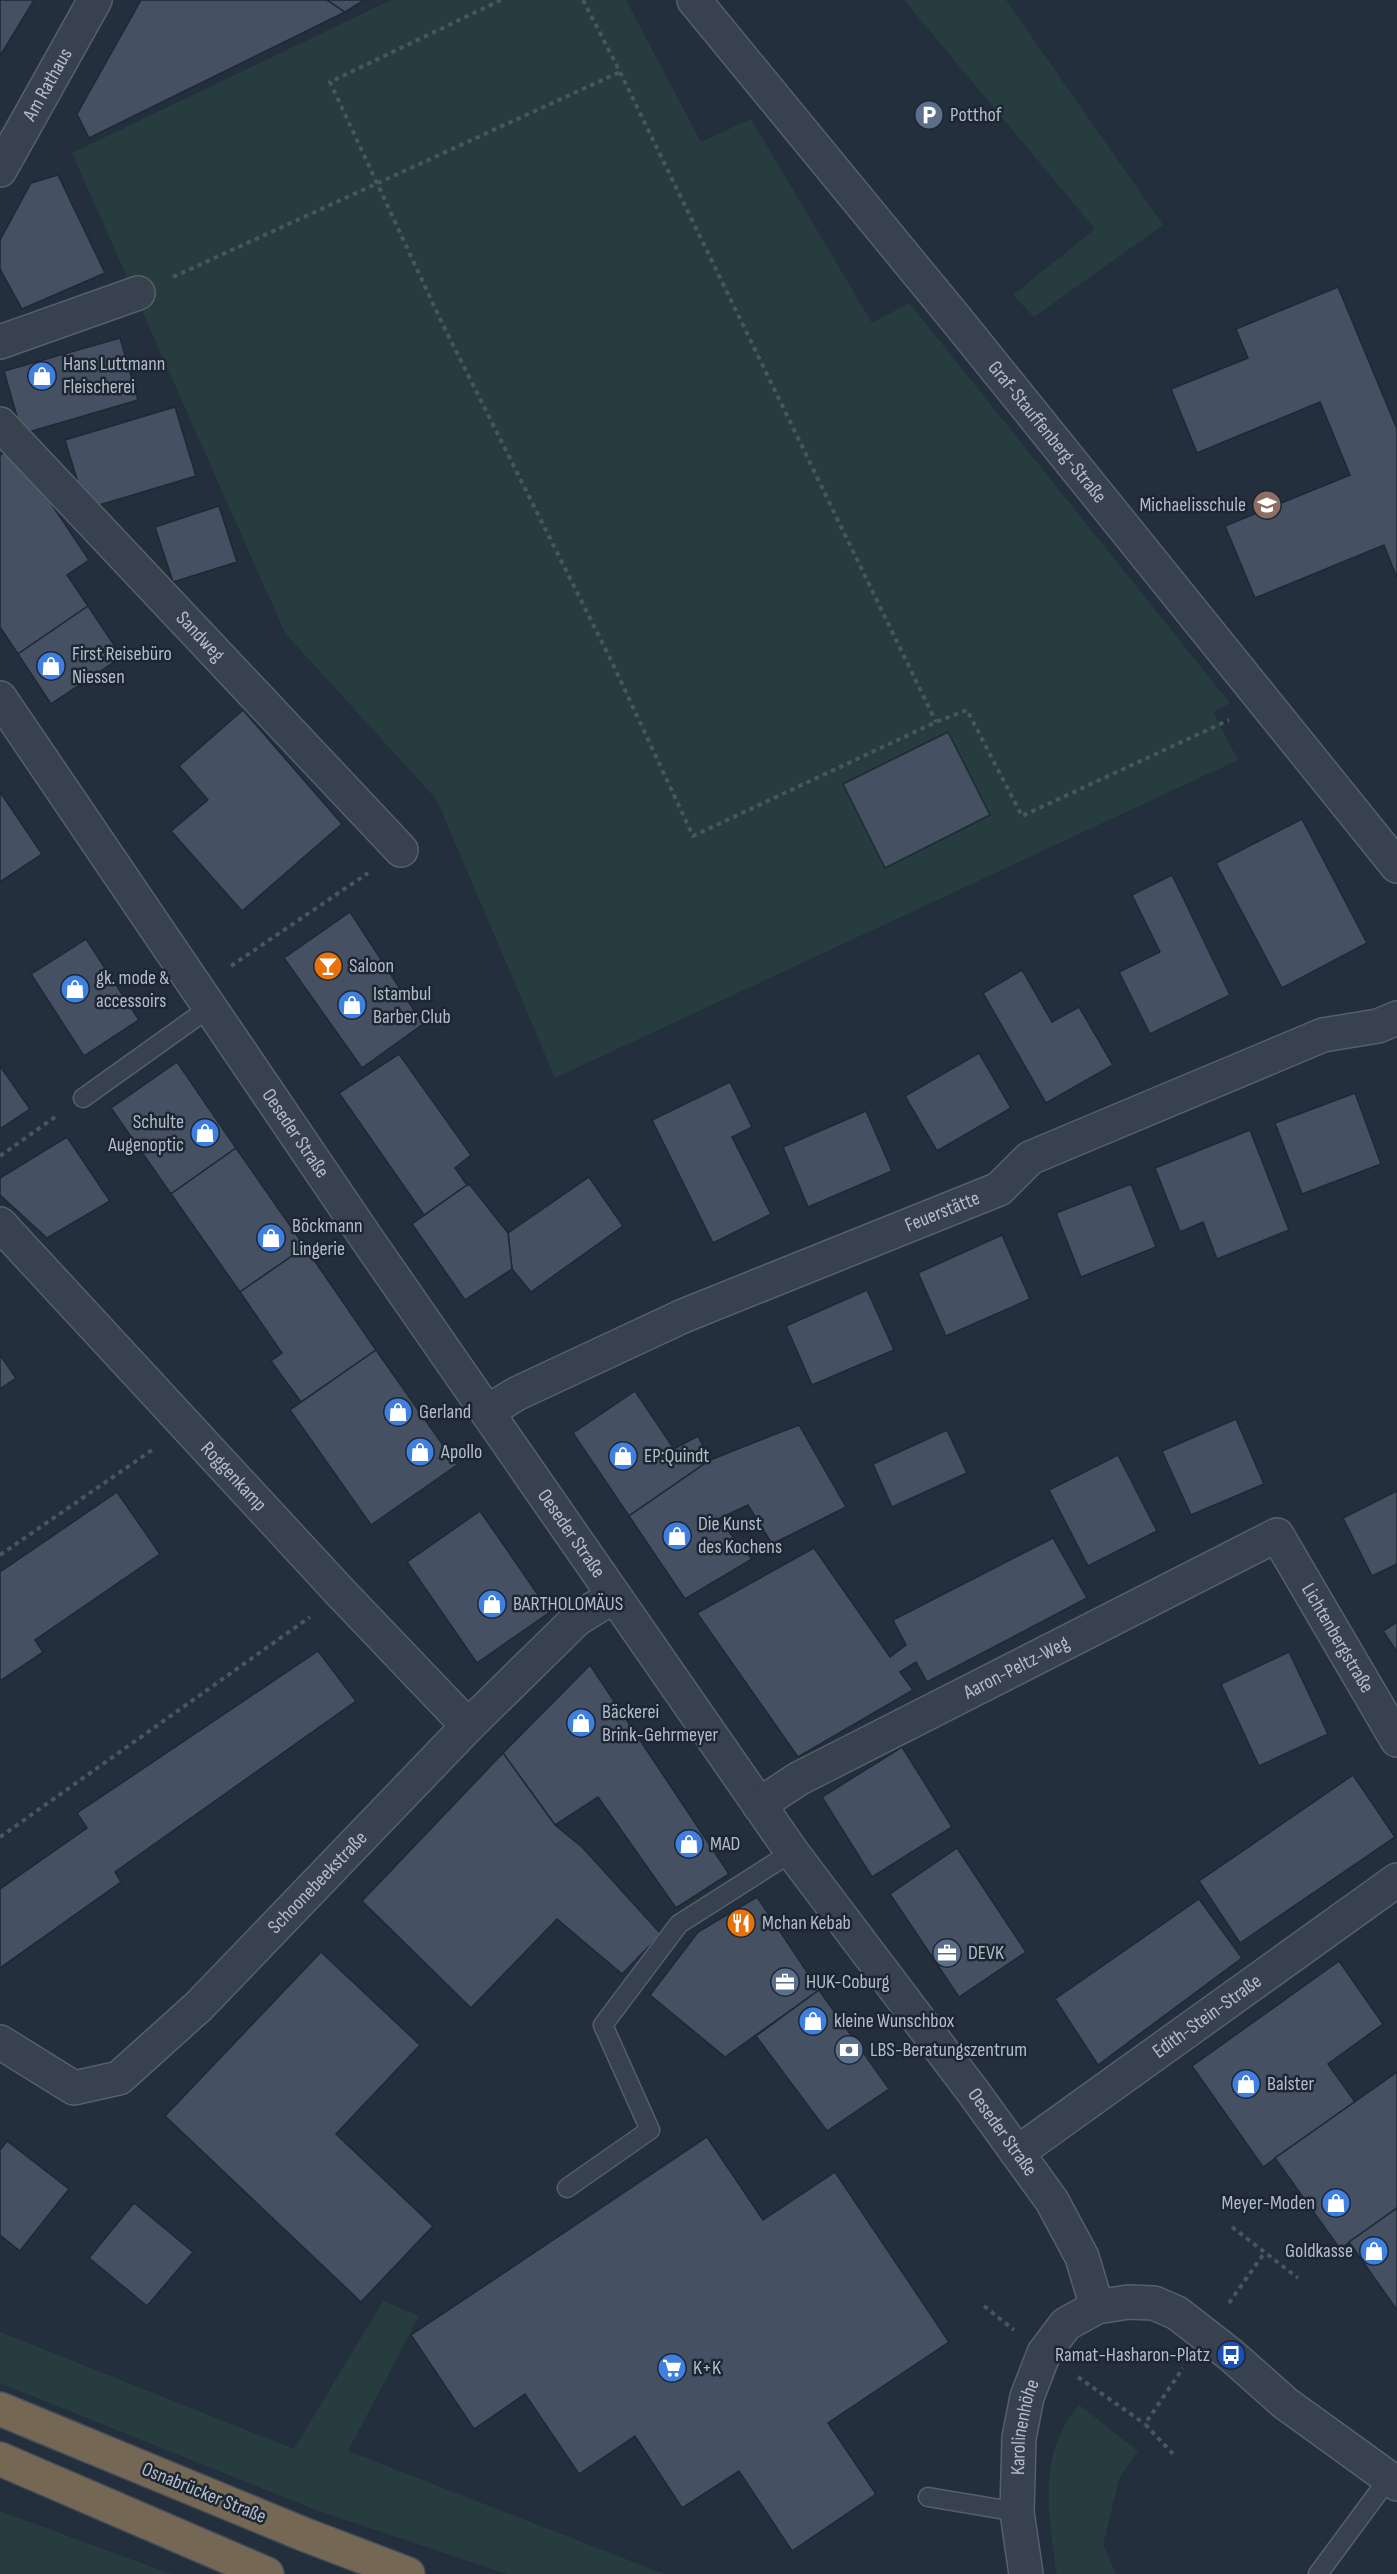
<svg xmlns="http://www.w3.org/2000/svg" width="1397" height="2574" font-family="'Sofia Sans Condensed',sans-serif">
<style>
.green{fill:#263c3f}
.building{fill:#455162;stroke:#1f2835;stroke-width:1.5}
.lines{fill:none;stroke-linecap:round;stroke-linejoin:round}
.lane-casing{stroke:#565f6c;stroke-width:21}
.street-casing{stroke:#565f6c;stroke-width:36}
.highway-casing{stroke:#434c59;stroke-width:36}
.path{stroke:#44595c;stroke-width:4;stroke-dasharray:4.5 4.5;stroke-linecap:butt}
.lane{stroke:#38414e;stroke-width:18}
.street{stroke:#38414e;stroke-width:33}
.highway{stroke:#746855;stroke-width:33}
.labels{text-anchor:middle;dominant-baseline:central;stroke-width:5;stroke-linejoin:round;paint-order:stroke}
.street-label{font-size:20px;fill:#b4bcc9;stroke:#1d2633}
.poi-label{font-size:20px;fill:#b4bcc9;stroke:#1d2633;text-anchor:start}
</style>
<rect width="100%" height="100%" fill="#242f3e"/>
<!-- green -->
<g class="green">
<path d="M 391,0 L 626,0 L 701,142 L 751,119 L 872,323 L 909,303 L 1230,703 L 1213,712 L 1238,760 L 555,1078 L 437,800 L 285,633 L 72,153 Z"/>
<path d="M 904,0 L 1006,0 L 1163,225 L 1034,317 L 1013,295 L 1095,229 Z"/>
<path d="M 383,2301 L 419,2316 L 348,2451 L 664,2574 L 507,2574 L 316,2510 L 0,2383 L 0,2332 L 294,2449 Z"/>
<path d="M 1079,2405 L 1138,2451 L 1120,2476 L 1103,2545 L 1116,2574 L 1057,2574 L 1056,2572 C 1049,2512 1036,2456 1079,2405 Z"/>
<path d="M 0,2511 L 171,2574 L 0,2574 Z"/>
</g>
<!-- building -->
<g class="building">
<path d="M 0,0 L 34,0 L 0,56 Z"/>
<path d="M 141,0 L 327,0 L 345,12 L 89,138 L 77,114 Z"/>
<path d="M 327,0 L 364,0 L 345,12 Z"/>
<path d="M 58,175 L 105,273 L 22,309 L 0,269 L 0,240 L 31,183 Z"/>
<path d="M 1338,287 L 1397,429 L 1397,578 L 1384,545 L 1255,598 L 1225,526 L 1350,475 L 1320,402 L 1197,453 L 1171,389 L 1248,358 L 1236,329 Z"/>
<path d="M 120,338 L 138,400 L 22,434 L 4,371 Z"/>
<path d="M 175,407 L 196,476 L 86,509 L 65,440 Z"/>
<path d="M 13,447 L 89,560 L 67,575 L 88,606 L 18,654 L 0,627 L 0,455 Z"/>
<path d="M 219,506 L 237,562 L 173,582 L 155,527 Z"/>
<path d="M 88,606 L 122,657 L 51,704 L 18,654 Z"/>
<path d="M 243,710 L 342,824 L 242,911 L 171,831 L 208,800 L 179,766 Z"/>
<path d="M 948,732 L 990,815 L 885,868 L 843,784 Z"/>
<path d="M 0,792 L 42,854 L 0,882 Z"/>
<path d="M 1302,819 L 1367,943 L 1282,988 L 1216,863 Z"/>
<path d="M 1172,875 L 1230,995 L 1150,1034 L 1119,972 L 1160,952 L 1132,895 Z"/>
<path d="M 350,912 L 423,1024 L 362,1068 L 284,958 Z"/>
<path d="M 86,939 L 139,1020 L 84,1056 L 31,974 Z"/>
<path d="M 1022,970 L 1052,1022 L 1079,1007 L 1113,1065 L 1046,1103 L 983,993 Z"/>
<path d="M 979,1053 L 1011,1108 L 937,1151 L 905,1096 Z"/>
<path d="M 399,1054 L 471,1155 L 455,1168 L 467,1185 L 424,1215 L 339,1093 Z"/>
<path d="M 177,1062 L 236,1148 L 171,1194 L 111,1108 Z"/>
<path d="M 0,1066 L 30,1109 L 0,1129 Z"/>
<path d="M 730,1082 L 752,1127 L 732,1137 L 771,1214 L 713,1243 L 652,1120 Z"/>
<path d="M 1355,1093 L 1381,1164 L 1302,1194 L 1275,1123 Z"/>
<path d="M 866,1111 L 892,1171 L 808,1207 L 783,1147 Z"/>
<path d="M 1250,1130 L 1289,1230 L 1217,1259 L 1203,1222 L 1180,1232 L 1155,1168 Z"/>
<path d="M 67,1137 L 110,1201 L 47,1238 L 0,1195 L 0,1178 Z"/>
<path d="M 236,1148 L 305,1247 L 240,1292 L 171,1194 Z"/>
<path d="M 589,1177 L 623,1226 L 531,1292 L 512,1269 L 508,1233 Z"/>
<path d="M 1131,1184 L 1156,1247 L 1081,1277 L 1056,1213 Z"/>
<path d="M 467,1185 L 470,1185 L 508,1233 L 512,1269 L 465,1300 L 412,1224 Z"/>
<path d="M 1002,1235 L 1030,1299 L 946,1336 L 918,1273 Z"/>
<path d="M 305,1247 L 376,1350 L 301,1402 L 271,1361 L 282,1353 L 240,1292 Z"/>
<path d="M 867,1290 L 894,1350 L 812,1385 L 786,1326 Z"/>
<path d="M 376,1350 L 457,1465 L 371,1525 L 290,1410 Z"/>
<path d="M 0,1355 L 16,1378 L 0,1389 Z"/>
<path d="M 635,1391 L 674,1449 L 698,1436 L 710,1460 L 629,1516 L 573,1433 Z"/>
<path d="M 1236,1419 L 1264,1484 L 1191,1515 L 1162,1451 Z"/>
<path d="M 799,1425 L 846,1507 L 772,1544 L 748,1505 L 718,1519 L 752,1559 L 685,1599 L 629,1516 L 710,1460 Z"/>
<path d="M 947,1430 L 967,1473 L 892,1507 L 873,1464 Z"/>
<path d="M 1118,1455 L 1157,1531 L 1088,1566 L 1049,1490 Z"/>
<path d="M 1397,1491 L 1397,1564 L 1372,1576 L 1343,1518 Z"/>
<path d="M 117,1492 L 160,1554 L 35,1640 L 43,1652 L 0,1681 L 0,1572 Z"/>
<path d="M 480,1511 L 550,1612 L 477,1663 L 407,1562 Z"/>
<path d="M 1053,1538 L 1087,1598 L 927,1682 L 916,1662 L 900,1672 L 913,1690 L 798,1757 L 697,1613 L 814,1548 L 890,1657 L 906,1645 L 893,1620 Z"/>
<path d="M 1397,1622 L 1397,1652 L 1383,1631 Z"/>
<path d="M 318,1651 L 356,1701 L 115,1872 L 121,1882 L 0,1968 L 0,1889 L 87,1828 L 77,1813 Z"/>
<path d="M 1289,1652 L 1328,1734 L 1259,1766 L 1221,1684 Z"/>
<path d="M 590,1665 L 729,1874 L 676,1908 L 598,1797 L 555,1825 L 503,1753 Z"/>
<path d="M 902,1747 L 952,1827 L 872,1877 L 822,1797 Z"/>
<path d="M 503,1753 L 555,1825 L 583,1848 L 661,1934 L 622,1974 L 557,1919 L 471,2008 L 362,1901 Z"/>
<path d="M 1353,1775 L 1395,1837 L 1240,1943 L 1199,1881 Z"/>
<path d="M 957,1848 L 1026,1952 L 959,1997 L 890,1894 Z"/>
<path d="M 757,1897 L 819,1990 L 725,2057 L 650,1995 L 698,1932 Z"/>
<path d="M 1199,1899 L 1242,1958 L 1098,2065 L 1055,1999 Z"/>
<path d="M 321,1952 L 420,2045 L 336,2134 L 433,2226 L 361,2302 L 165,2116 Z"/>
<path d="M 1339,1961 L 1383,2024 L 1328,2064 L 1355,2102 L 1263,2167 L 1192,2066 Z"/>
<path d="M 819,1990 L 889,2089 L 827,2131 L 756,2036 Z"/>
<path d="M 1397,2072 L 1397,2208 L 1340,2249 L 1275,2158 Z"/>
<path d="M 707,2137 L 763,2220 L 835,2172 L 949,2342 L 828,2423 L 876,2494 L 792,2551 L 739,2471 L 682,2508 L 635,2436 L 579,2474 L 525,2394 L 474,2429 L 411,2335 Z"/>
<path d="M 7,2141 L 69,2189 L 20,2251 L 0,2235 L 0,2150 Z"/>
<path d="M 134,2203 L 193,2252 L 147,2306 L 89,2258 Z"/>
<path d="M 1397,2208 L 1397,2310 L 1349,2242 Z"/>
</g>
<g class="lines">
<!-- lane casing -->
<g class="lane-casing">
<g id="lane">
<path d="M 83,1098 L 209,1008"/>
<path d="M 567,2188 L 650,2130 L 603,2025 L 679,1924 L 792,1852"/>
<path d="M 928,2497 L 1017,2512"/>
<path d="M 1318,2574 L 1389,2478"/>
</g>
</g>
<!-- street casing -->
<g class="street-casing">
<g id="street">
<path id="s1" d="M 694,0 L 960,324 L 1397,866"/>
<path id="s2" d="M 0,170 L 95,0"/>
<path d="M 0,342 L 138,293"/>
<path id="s3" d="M 0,424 L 401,850"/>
<path id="s4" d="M 0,698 L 367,1239 L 792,1852 L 974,2093 L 1052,2201 L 1082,2257 L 1097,2307"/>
<path id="s5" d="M 0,1224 L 342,1594 L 468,1726"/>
<path id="s6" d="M 487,1412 L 516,1394 L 683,1316 L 999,1189 L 1030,1158 L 1323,1035 L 1378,1026 L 1397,1018"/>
<path id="s7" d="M 759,1805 L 798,1779 L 1277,1535 L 1397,1740"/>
<path id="s8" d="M 0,2042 L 74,2088 L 119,2078 L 199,2006 L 468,1726 L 577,1619 L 614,1596"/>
<path id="s9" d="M 1017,2153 L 1397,1880"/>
<path id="s10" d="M 1026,2574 L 1017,2512 L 1019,2438 L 1027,2397 L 1044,2353 L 1066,2324 L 1097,2307 L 1128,2302 L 1154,2303 L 1177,2313 L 1231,2355 L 1285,2403 L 1397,2484"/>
</g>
</g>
<!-- highway casing -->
<g class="highway-casing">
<g id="highway">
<path d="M 0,2409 L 303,2534 L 408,2574"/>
<path d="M 0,2459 L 267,2574"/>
</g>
</g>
<!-- path -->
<g class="path">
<path d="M 501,0 L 330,82 L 442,323 L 610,658 L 693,836 L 936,722 L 967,710 L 1022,816 L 1229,720"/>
<path d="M 583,0 L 620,72 L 936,722"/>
<path d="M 173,277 L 620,72"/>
<path d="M 231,966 L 368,873"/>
<path d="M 0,1156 L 58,1115"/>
<path d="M 0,1555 L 155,1448"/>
<path d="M 0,1837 L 310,1617"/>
<path d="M 1232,2227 L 1298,2278"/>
<path d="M 1229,2303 L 1265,2252"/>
<path d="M 984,2306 L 1014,2330"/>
<path d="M 1078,2377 L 1145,2424"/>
<path d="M 1173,2454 L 1145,2424 L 1183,2368"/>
</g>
<!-- lane -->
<use href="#lane" class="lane"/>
<!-- street -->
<use href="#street" class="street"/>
<!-- highway -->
<use href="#highway" class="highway"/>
</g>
<!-- icons -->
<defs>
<g id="parking-disc" transform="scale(1.5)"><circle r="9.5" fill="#5c6f8a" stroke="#1d2633"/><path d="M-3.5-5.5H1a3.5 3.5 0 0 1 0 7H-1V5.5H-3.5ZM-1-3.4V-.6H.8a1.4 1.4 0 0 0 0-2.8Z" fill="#fff"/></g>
<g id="shop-disc" transform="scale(1.5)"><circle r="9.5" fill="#3f7fe0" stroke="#1d2633"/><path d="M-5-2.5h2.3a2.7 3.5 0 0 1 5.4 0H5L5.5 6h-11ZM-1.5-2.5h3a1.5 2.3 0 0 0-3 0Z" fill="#fff"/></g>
<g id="school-disc" transform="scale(1.5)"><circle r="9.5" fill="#8d6e63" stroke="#1d2633"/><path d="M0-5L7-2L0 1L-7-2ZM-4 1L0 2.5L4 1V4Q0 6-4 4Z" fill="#fff"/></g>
<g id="bar-disc" transform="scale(1.5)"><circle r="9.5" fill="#e8710a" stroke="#1d2633"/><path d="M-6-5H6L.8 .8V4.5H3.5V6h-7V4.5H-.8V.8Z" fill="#fff"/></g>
<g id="restaurant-disc" transform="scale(1.5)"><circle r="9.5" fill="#e8710a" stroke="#1d2633"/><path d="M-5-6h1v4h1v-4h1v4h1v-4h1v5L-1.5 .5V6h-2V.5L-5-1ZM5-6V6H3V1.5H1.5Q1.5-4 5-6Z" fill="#fff"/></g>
<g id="office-disc" transform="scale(1.5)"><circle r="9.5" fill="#5c6f8a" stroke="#1d2633"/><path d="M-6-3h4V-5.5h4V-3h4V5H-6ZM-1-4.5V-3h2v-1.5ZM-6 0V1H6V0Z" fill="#fff"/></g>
<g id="bank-disc" transform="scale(1.5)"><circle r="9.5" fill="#5c6f8a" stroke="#1d2633"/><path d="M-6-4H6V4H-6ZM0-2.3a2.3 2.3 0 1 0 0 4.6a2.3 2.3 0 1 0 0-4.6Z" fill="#fff"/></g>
<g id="bus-disc" transform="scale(1.5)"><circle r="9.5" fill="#1a4fb4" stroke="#1d2633"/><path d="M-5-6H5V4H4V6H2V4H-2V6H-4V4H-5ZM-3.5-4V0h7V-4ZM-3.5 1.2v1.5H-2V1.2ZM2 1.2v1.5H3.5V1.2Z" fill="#fff"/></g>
<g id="supermarket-disc" transform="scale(1.5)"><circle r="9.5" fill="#3f7fe0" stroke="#1d2633"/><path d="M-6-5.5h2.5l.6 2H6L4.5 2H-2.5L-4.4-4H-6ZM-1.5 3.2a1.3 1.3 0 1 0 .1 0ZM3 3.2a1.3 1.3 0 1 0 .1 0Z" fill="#fff"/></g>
</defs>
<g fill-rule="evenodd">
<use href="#parking-disc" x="929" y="115"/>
<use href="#shop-disc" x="42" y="376"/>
<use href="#school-disc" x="1267" y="505"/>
<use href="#shop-disc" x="51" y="666"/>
<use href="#bar-disc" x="328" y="966"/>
<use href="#shop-disc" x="75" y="989"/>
<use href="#shop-disc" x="352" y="1005"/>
<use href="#shop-disc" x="205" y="1133"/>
<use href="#shop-disc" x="271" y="1238"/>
<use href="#shop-disc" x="398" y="1412"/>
<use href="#shop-disc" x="420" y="1452"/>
<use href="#shop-disc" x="623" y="1456"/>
<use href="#shop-disc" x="677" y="1536"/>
<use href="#shop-disc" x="492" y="1604"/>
<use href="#shop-disc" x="581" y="1723"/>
<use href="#shop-disc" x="689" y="1844"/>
<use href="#restaurant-disc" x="741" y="1923"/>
<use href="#office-disc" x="947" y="1953"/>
<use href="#office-disc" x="785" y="1982"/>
<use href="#shop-disc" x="813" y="2021"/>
<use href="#bank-disc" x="849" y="2050"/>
<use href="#shop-disc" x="1246" y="2084"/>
<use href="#shop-disc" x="1336" y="2203"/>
<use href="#shop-disc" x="1374" y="2251"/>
<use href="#bus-disc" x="1231" y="2355"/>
<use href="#supermarket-disc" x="672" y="2368"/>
</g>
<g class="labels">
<!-- street labels -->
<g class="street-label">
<text stroke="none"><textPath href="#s2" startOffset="98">Am Rathaus</textPath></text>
<text stroke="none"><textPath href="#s1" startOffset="558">Graf-Stauffenberg-Straße</textPath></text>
<text stroke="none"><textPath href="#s3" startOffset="292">Sandweg</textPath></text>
<text stroke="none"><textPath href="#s4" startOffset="526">Oeseder Straße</textPath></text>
<text stroke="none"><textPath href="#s6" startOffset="498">Feuerstätte</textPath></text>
<text stroke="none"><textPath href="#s5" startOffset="344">Roggenkamp</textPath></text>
<text stroke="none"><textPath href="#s4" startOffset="1012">Oeseder Straße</textPath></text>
<text stroke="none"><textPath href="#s7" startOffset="704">Lichtenbergstraße</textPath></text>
<text stroke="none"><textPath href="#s7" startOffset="292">Aaron-Peltz-Weg</textPath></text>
<text stroke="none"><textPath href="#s8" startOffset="412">Schoonebeekstraße</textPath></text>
<text stroke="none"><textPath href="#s9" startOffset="234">Edith-Stein-Straße</textPath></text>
<text stroke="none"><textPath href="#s4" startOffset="1750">Oeseder Straße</textPath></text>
<text stroke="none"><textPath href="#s10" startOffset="148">Karolinenhöhe</textPath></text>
<text transform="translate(204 2493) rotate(22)">Osnabrücker Straße</text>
</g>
<!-- poi labels -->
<g class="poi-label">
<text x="950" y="115">Potthof</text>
<text x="63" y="364">Hans Luttmann<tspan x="63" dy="23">Fleischerei</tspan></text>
<text x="1246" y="505" text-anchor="end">Michaelisschule</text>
<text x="72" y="654">First Reisebüro<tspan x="72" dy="23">Niessen</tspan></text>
<text x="349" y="966">Saloon</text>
<text x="96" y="978">gk. mode &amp;<tspan x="96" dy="23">accessoirs</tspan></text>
<text x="373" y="994">Istambul<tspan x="373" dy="23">Barber Club</tspan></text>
<text x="184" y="1122" text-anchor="end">Schulte<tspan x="184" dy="23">Augenoptic</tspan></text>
<text x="292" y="1226">Böckmann<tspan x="292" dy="23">Lingerie</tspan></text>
<text x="419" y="1412">Gerland</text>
<text x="441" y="1452">Apollo</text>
<text x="644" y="1456">EP:Quindt</text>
<text x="698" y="1524">Die Kunst<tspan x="698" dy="23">des Kochens</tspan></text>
<text x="513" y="1604">BARTHOLOMÄUS</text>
<text x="602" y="1712">Bäckerei<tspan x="602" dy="23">Brink-Gehrmeyer</tspan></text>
<text x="710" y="1844">MAD</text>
<text x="762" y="1923">Mchan Kebab</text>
<text x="968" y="1953">DEVK</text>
<text x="806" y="1982">HUK-Coburg</text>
<text x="834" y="2021">kleine Wunschbox</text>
<text x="870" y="2050">LBS-Beratungszentrum</text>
<text x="1267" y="2084">Balster</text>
<text x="1315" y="2203" text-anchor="end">Meyer-Moden</text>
<text x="1353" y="2251" text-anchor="end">Goldkasse</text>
<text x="1210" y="2355" text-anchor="end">Ramat-Hasharon-Platz</text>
<text x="693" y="2368">K+K</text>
</g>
</g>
</svg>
